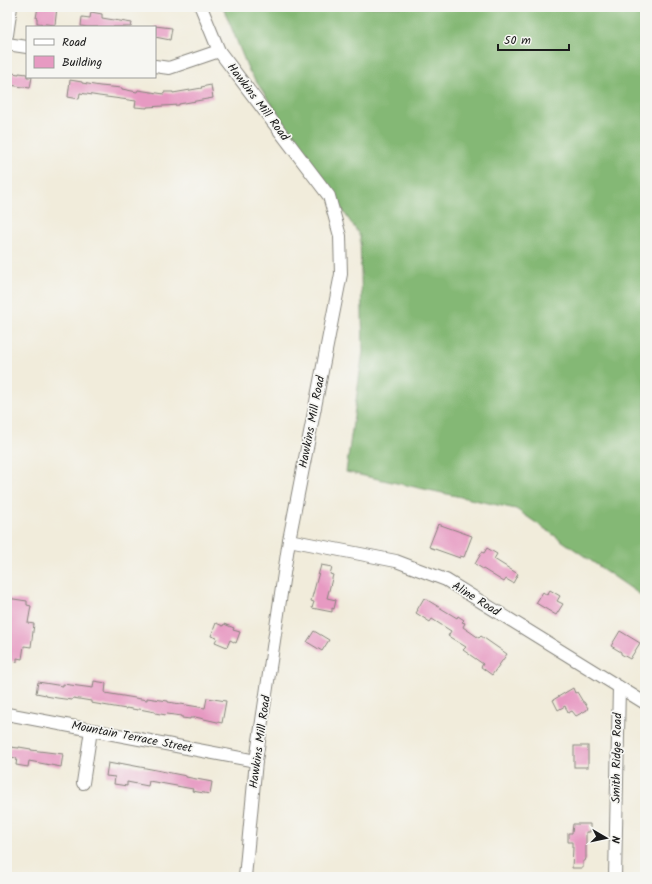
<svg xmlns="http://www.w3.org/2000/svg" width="652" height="884" font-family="Kalam,sans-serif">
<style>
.forest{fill:#84b874;stroke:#506a48}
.building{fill:#e79ac2}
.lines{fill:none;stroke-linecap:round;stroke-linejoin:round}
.minor-casing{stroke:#86847c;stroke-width:14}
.minor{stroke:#fff;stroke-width:12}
.labels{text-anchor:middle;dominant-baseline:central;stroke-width:3.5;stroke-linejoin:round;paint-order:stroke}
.street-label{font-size:12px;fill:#1c1c1c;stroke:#f6f6f2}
</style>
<rect width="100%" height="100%" fill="#f6f6f2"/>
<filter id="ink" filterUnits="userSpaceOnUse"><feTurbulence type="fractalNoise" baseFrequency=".025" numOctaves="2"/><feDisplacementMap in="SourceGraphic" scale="8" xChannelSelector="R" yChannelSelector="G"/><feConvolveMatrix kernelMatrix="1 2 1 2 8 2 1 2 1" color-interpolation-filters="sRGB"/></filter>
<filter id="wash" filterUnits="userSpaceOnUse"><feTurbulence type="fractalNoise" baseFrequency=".012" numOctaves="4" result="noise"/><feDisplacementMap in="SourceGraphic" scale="16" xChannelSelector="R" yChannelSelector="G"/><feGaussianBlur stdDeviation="0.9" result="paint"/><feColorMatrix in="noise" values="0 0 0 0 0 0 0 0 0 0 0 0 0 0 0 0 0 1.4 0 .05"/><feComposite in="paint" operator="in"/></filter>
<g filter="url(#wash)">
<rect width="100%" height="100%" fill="#f1ecdb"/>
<!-- forest -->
<path class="forest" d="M 223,7 L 645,7 L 645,598 L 516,509 L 346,472 L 363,351 L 360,236 L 249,71 Z"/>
<g id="blocks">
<!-- building -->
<g class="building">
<path d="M 38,7 L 57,7 L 55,25 L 37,23 L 37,18 L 36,18 Z"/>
<path d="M 91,12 L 102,14 L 102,18 L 132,23 L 131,27 L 87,27 L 81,26 L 82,17 L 90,18 Z"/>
<path d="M 155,26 L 172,28 L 170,40 L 155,37 Z"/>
<path d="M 12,73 L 19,74 L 19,73 L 27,74 L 27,77 L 32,77 L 30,88 L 10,85 Z"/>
<path d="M 70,80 L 82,82 L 82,83 L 100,86 L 122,88 L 122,89 L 137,92 L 138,90 L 164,94 L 164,92 L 173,92 L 173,93 L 202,88 L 201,87 L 211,85 L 213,98 L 179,104 L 179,105 L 147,107 L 147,108 L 135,107 L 136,101 L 99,96 L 80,93 L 79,99 L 68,97 Z"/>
<path d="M 438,524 L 472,536 L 464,557 L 460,556 L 460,558 L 429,547 Z"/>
<path d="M 487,548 L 497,554 L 494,559 L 518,574 L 513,583 L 506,579 L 504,582 L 475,564 L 482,552 L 484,553 Z"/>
<path d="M 321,565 L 332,567 L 330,574 L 333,575 L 327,598 L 336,600 L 334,609 L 332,608 L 332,612 L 312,608 L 314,602 L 311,601 Z"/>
<path d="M 550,590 L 560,596 L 557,601 L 563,604 L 556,615 L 536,603 L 543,592 L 547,595 Z"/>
<path d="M 7,598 L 27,601 L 27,605 L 31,606 L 28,623 L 34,624 L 31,647 L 24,646 L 22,659 L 17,658 L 17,662 L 7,660 Z"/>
<path d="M 424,598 L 457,618 L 458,616 L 464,620 L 462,622 L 465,623 L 463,627 L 479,638 L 481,636 L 507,654 L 492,675 L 481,667 L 483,664 L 463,650 L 466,647 L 448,636 L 451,631 L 432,619 L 430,622 L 416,613 L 418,610 L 417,610 Z"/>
<path d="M 216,623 L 223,626 L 224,624 L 234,628 L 233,630 L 240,632 L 236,643 L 230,640 L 227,647 L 215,642 L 217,638 L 211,636 Z"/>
<path d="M 314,631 L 329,640 L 322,651 L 307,642 Z"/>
<path d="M 620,631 L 640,643 L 630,659 L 621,654 L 621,652 L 611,646 Z"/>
<path d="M 94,681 L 106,683 L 105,693 L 147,700 L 147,698 L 168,701 L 168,702 L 205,708 L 207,698 L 226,701 L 222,723 L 195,717 L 195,718 L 190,718 L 190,719 L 182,718 L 182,716 L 167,714 L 166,715 L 155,713 L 155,712 L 139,709 L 138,710 L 126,708 L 126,709 L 91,703 L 91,701 L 73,698 L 72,700 L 57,698 L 46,696 L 46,695 L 36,693 L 38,682 L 63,686 L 63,684 L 93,688 Z"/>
<path d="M 573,688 L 575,693 L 577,692 L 583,702 L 584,702 L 588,708 L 587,709 L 587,710 L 576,716 L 572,711 L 568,713 L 565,706 L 558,710 L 553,700 Z"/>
<rect x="574" y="746" width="14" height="21"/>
<path d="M 10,747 L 19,748 L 19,747 L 31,749 L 31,750 L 63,754 L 61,767 L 29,761 L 28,767 L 16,765 L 17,758 L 8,757 Z"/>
<path d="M 108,763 L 119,765 L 119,763 L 151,769 L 186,776 L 186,777 L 212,782 L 210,794 L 192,791 L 193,789 L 149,781 L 148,786 L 127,782 L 127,786 L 114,784 L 115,777 L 106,776 Z"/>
<path d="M 573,824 L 590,824 L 590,832 L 586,832 L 586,858 L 585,861 L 583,861 L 583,868 L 572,868 L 573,847 L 572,847 L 572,842 L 568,842 L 568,833 L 572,833 Z"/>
</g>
</g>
</g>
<g filter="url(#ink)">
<use href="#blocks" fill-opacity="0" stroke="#86847c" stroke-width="1"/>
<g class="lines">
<!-- minor casing -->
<g class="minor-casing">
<g id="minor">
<path d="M 201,7 L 219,51 L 329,196 L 340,236 L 341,274 L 289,540 L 256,761 L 245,877"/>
<path d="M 7,35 L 11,7"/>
<path d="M 7,44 L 27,47"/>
<path d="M 155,66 L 169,68 L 219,51"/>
<path d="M 289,540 L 396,561 L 446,580 L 645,703"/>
<path d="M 7,714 L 256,761"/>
<path d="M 83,783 L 91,730"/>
<path d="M 615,877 L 619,687"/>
</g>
</g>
<!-- minor -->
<use href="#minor" class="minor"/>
</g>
</g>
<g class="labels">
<!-- street labels -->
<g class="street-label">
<text transform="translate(258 102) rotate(53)">Hawkins Mill Road</text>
<text transform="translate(312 422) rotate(-79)">Hawkins Mill Road</text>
<text transform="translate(476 599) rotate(32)">Aline Road</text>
<text transform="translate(132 737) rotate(11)">Mountain Terrace Street</text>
<text transform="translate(260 742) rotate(-82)">Hawkins Mill Road</text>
<text transform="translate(617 758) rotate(-89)">Smith Ridge Road</text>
</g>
</g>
<!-- margin -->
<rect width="652" height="884" fill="none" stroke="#f6f6f2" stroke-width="24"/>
<!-- legend -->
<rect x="26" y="26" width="130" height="52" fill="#f6f6f2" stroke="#9f9f9c"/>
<rect x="34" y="39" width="20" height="6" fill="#ffffff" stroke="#9f9f9c"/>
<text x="62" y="46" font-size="12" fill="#1c1c1c">Road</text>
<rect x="34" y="56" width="20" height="12" fill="#e79ac2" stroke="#9f9f9c"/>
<text x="62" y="66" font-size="12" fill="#1c1c1c">Building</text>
<!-- north arrow -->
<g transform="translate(606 838) rotate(99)" stroke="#f6f6f2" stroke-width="3" paint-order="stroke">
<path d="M0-3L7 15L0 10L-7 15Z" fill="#1c1c1c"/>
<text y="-6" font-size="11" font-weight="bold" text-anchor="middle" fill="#1c1c1c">N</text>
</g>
<!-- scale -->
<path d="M498 44v6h71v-6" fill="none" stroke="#1c1c1c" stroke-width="2"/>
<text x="504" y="44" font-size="12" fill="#1c1c1c" stroke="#f6f6f2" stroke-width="3" paint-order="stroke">50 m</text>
</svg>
